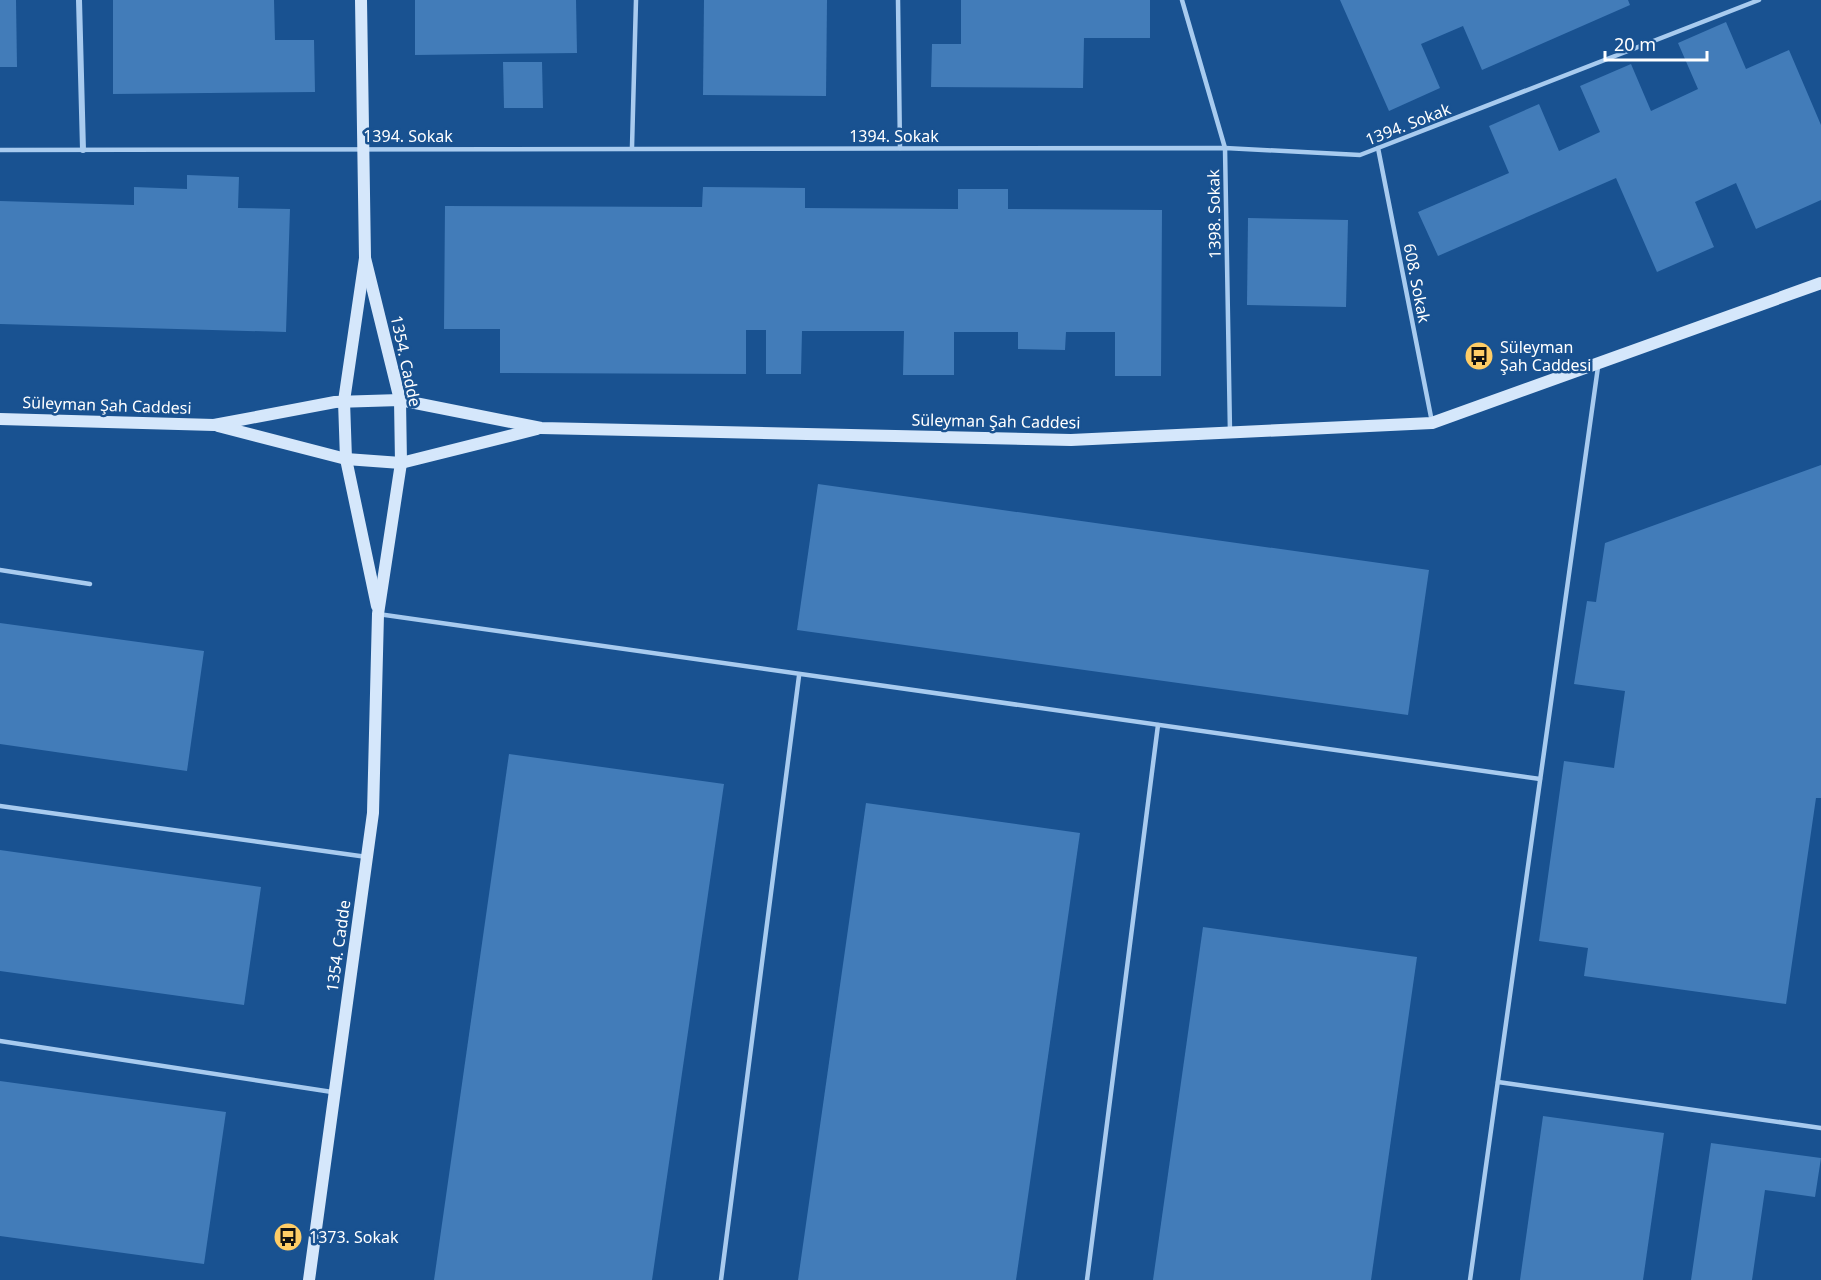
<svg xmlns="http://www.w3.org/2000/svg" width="1821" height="1280" font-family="'Noto Sans',sans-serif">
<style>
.building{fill:#427cb9}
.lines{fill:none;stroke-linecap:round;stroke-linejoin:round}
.service{stroke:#a8cbef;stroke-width:4.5}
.minor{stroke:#a8cbef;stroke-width:6}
.secondary{stroke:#d5e7fb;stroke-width:12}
.labels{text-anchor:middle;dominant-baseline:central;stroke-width:5;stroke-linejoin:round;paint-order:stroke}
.street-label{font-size:16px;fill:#fff;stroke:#195291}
.poi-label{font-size:16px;fill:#fff;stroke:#195291;text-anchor:start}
</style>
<rect width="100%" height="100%" fill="#195291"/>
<!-- building -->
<g class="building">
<path d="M 0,0 L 16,0 L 17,67 L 0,67 Z"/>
<path d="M 113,0 L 274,0 L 275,40 L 314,40 L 315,92 L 113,94 Z"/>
<path d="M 415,0 L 576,0 L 577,53 L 415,55 Z"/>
<path d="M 704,0 L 827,0 L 826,96 L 703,95 Z"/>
<path d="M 961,0 L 1150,0 L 1150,38 L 1084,38 L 1083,88 L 931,87 L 932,44 L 961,44 Z"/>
<path d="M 1340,0 L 1628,0 L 1630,5 L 1482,70 L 1463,26 L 1421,44 L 1440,88 L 1389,111 Z"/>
<path d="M 1726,22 L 1746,69 L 1789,50 L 1821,125 L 1821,200 L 1756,229 L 1736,183 L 1695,202 L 1714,247 L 1657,272 L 1616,178 L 1438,256 L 1418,212 L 1509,173 L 1489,126 L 1539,104 L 1559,151 L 1600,132 L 1580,86 L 1631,64 L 1651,111 L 1698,89 L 1678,43 Z"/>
<path d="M 503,62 L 542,62 L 543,108 L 504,108 Z"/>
<path d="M 187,175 L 239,177 L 238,208 L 290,209 L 286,332 L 0,324 L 0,201 L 134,205 L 134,187 L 187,189 Z"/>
<path d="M 703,187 L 805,188 L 805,208 L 958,209 L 958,189 L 1008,189 L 1008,209 L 1162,210 L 1161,376 L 1115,376 L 1115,332 L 1066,332 L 1065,350 L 1018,349 L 1018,332 L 954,332 L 954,375 L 903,375 L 904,331 L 802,331 L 801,374 L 766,374 L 766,330 L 746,330 L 746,374 L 500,373 L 500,329 L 444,329 L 445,206 L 702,207 Z"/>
<path d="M 1248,218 L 1348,220 L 1346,307 L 1247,305 Z"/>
<path d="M 1821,465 L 1821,798 L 1816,798 L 1786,1004 L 1584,976 L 1588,948 L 1539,941 L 1564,761 L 1614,768 L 1625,691 L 1574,684 L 1587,601 L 1596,602 L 1605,543 Z"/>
<path d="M 818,484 L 1429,570 L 1408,715 L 797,630 Z"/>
<path d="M 0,623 L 204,651 L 187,771 L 0,744 Z"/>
<path d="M 509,754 L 724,784 L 652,1280 L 434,1280 Z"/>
<path d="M 866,803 L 1080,833 L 1016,1280 L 798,1280 Z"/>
<path d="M 0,850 L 261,887 L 244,1005 L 0,971 Z"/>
<path d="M 1203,927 L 1417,957 L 1371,1280 L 1153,1280 Z"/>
<path d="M 0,1081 L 226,1112 L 204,1264 L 0,1236 Z"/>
<path d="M 1543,1116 L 1664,1133 L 1643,1280 L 1520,1280 Z"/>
<path d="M 1711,1143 L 1821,1158 L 1815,1197 L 1765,1190 L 1752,1280 L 1691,1280 Z"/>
</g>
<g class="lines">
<!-- service -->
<g class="service">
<path d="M 898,0 L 900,148"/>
<path d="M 1182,0 L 1225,148 L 1230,432"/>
<path d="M 632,147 L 636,0"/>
<path d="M 1378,148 L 1432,422"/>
<path d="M 0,150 L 1225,148 L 1360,155 L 1759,0"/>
<path d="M 0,570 L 90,584"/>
<path d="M 378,614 L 1540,779"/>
<path d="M 0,806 L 367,857"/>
<path d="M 0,1041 L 332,1092"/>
<path d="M 1498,1082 L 1821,1128"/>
<path d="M 721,1280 L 799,676"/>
<path d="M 1087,1280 L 1158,725"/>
<path d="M 1470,1280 L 1598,367"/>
</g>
<!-- minor -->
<path class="minor" d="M 79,0 L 83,150"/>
<!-- secondary -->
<g class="secondary">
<path d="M 361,0 L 365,258 L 344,401 L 346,459 L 377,606"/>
<path d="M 0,419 L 214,425 L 335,402 L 400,400 L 541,428 L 1071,440 L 1432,423 L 1821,283"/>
<path d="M 218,426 L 346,459 L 401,463 L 537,429"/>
<path d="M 309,1280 L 373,813 L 378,614 L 401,463 L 400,400 L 365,258"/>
</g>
</g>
<!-- icons -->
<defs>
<g id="bus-disc" transform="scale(1.5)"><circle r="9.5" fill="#ffcd66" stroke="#195291"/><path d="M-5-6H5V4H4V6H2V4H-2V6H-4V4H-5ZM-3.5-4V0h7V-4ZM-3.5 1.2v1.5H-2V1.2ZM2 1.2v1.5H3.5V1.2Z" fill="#111"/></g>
</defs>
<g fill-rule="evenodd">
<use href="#bus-disc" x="1479" y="356"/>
<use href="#bus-disc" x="288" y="1237"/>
</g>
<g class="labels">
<!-- street labels -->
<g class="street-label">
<text transform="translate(1408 124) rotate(-21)">1394. Sokak</text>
<text x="408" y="136">1394. Sokak</text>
<text x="894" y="136">1394. Sokak</text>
<text transform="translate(1214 214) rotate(-91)">1398. Sokak</text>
<text transform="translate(1417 283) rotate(79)">608. Sokak</text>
<text transform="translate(406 361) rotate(78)">1354. Cadde</text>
<text transform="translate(107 405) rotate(2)">Süleyman Şah Caddesi</text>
<text transform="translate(996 421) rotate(1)">Süleyman Şah Caddesi</text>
<text transform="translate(338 946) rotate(-82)">1354. Cadde</text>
</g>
<!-- poi labels -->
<g class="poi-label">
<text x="1500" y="347">Süleyman<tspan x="1500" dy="18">Şah Caddesi</tspan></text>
<text x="309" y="1237">1373. Sokak</text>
</g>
</g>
<!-- scale -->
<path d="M1605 51v9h102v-9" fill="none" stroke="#ffffff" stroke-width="3"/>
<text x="1614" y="51" font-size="18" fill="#ffffff" stroke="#195291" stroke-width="4.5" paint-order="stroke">20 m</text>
</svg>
